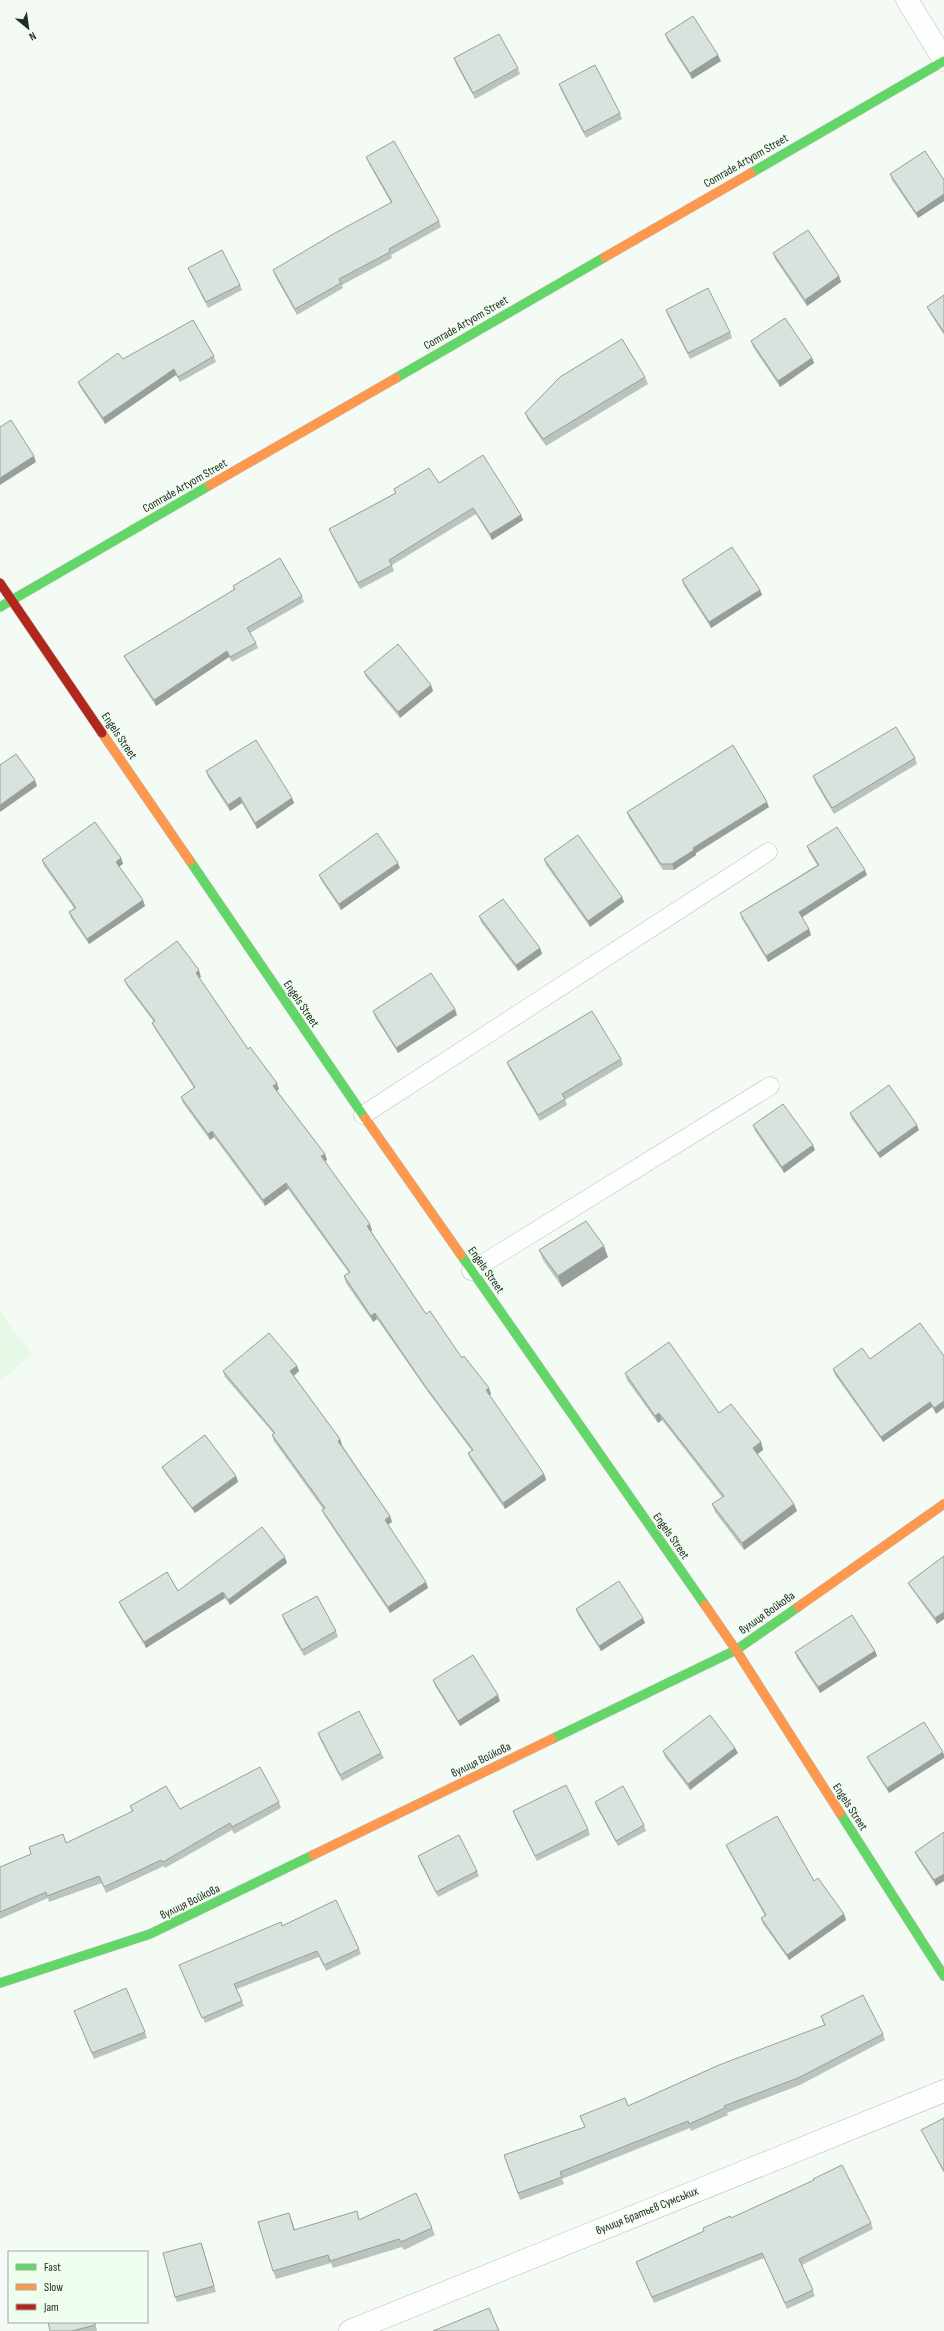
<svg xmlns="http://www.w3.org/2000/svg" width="944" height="2331" font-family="'Sofia Sans Condensed',sans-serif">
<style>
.built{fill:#e6f9e6}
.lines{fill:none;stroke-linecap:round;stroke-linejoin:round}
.lane-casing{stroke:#b9c0b9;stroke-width:19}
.street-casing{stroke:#b9c0b9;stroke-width:23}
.fast-casing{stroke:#b9c0b9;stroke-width:10}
.slow-casing{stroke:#b9c0b9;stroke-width:10}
.jam-casing{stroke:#b9c0b9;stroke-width:10}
.lane{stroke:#fdfefd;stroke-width:18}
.street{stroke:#fdfefd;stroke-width:22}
.fast{stroke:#63d668;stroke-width:9}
.slow{stroke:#ff974d;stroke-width:9}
.jam{stroke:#b3261e;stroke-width:9}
.wall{fill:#bbc3bf}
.shaded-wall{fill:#989f9b}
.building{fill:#d9e3de;stroke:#989f9b}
.labels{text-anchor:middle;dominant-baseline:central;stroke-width:3;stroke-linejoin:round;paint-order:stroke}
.street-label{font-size:12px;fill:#232c23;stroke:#f0fef0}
</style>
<rect width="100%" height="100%" fill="#f4faf4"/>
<!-- built -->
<path class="built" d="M 0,1311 L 32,1355 L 0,1381 Z"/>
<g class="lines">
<!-- lane casing -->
<g class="lane-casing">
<g id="lane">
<path d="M 363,1115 L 768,852"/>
<path d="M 471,1271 L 770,1086"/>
</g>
</g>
<!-- street casing -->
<g class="street-casing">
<g id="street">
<path d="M 907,0 L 944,60"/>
<path d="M 350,2331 L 944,2091"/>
</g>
</g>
<!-- fast casing -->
<g class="fast-casing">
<g id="fast">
<path d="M 751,173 L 944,61"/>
<path d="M 396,378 L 605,257"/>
<path d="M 0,607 L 210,485"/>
<path d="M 190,861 L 365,1118"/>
<path d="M 461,1255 L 705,1605"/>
<path d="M 552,1739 L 736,1650 L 798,1607"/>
<path d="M 840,1813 L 944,1976"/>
<path d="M 0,1983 L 150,1934 L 313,1855"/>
</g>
</g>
<!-- slow casing -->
<g class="slow-casing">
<g id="slow">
<path d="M 605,257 L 751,173"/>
<path d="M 210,485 L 396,378"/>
<path d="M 102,733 L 190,861"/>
<path d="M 365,1118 L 461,1255"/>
<path d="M 705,1605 L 736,1650 L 840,1813"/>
<path d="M 798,1607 L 944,1504"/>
<path d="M 313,1855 L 552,1739"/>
</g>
</g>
<!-- jam casing -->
<g class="jam-casing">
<path id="jam" d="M 0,583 L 102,733"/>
</g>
<!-- lane -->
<use href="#lane" class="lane"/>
<!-- street -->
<use href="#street" class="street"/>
<!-- fast -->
<use href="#fast" class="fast"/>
<!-- slow -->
<use href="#slow" class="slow"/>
<!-- jam -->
<use href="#jam" class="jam"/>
</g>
<!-- wall -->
<g class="wall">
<path d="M 665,34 L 721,61 L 692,79 L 667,40 Z"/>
<path d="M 454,58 L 518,68 L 520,74 L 475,99 L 456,64 Z"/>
<path d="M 559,84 L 620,113 L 622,119 L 586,138 L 561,90 Z"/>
<path d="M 366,157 L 439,221 L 441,227 L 391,255 L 392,258 L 342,285 L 343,288 L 297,315 L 275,276 L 273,270 L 391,203 L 368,162 Z"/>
<path d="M 890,174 L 944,180 L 944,201 L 918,218 L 892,180 Z"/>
<path d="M 773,253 L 839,276 L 841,282 L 807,306 L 775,259 Z"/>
<path d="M 188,268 L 240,285 L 242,290 L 208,308 L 190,273 Z"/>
<path d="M 944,295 L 944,335 L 930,313 L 927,307 Z"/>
<path d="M 666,310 L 730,332 L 732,338 L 690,359 L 668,316 Z"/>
<path d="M 751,341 L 812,358 L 814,363 L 780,387 L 753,347 Z"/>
<path d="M 214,356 L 216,362 L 180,382 L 176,375 L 105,424 L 80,387 L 78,382 L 123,359 Z"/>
<path d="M 645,377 L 648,384 L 546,446 L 528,420 L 525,413 Z"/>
<path d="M 439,483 L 521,515 L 523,520 L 492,540 L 476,514 L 392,565 L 394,571 L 360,589 L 331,534 L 329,529 L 395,493 L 394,489 Z"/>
<path d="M 682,580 L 760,590 L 762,595 L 711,628 L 684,586 Z"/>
<path d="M 233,586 L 302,596 L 304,602 L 250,633 L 256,643 L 258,648 L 232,662 L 229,657 L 156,706 L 127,662 L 124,656 L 234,590 Z"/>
<path d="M 364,672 L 431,685 L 433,691 L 400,718 L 366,677 Z"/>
<path d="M 915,758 L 917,764 L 834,814 L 815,782 L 813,776 Z"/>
<path d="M 206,771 L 292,798 L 294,803 L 257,829 L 242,803 L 230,811 L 208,777 Z"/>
<path d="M 769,807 L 696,853 L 696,855 L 674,870 L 663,870 L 629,818 L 627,812 Z"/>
<path d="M 807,846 L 867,875 L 802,917 L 809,929 L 811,935 L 768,962 L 742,919 L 740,913 L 817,865 L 809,852 Z"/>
<path d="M 121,858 L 123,864 L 119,866 L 145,906 L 89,944 L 71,918 L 69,912 L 74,908 L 44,866 L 42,860 Z"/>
<path d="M 544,859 L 622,897 L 624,902 L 590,927 L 546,865 Z"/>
<path d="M 400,868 L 341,910 L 321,880 L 319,875 Z"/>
<path d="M 479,916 L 540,948 L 542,954 L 518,971 L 481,922 Z"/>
<path d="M 201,977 L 199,978 L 248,1049 L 279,1089 L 277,1091 L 325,1154 L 327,1160 L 325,1161 L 372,1230 L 371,1231 L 426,1314 L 491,1394 L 489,1396 L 544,1474 L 546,1480 L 505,1509 L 470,1459 L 468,1453 L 472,1451 L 428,1392 L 377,1319 L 373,1322 L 346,1283 L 344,1276 L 349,1273 L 288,1189 L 265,1206 L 214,1137 L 210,1140 L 183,1103 L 181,1097 L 194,1088 L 155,1029 L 152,1023 L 154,1022 L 127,986 L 124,980 Z"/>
<path d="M 373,1011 L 457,1015 L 398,1053 L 375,1017 Z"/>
<path d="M 621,1059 L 623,1065 L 565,1100 L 567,1105 L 540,1121 L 509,1068 L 507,1062 Z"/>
<path d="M 850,1113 L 919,1130 L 880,1158 L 852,1119 Z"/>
<path d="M 753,1125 L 815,1150 L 784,1173 L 755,1131 Z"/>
<path d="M 539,1250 L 608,1257 L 562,1287 L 543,1260 Z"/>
<path d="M 920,1323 L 936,1414 L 932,1407 L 883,1442 L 835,1375 L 833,1369 L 870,1359 Z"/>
<path d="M 297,1366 L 299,1371 L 294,1376 L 340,1439 L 342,1445 L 390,1516 L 392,1522 L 388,1525 L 428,1588 L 390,1613 L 324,1515 L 322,1510 L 323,1509 L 274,1441 L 272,1435 L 274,1434 L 225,1377 L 223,1371 Z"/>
<path d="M 625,1373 L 719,1413 L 761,1442 L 763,1450 L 757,1454 L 794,1504 L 797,1511 L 744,1550 L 715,1512 L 712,1504 L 722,1497 L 662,1420 L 658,1423 L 627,1380 Z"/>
<path d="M 162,1467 L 236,1476 L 238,1482 L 195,1513 L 165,1473 Z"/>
<path d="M 944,1556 L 944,1619 L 937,1624 L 911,1588 L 908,1583 Z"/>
<path d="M 287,1563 L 230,1605 L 225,1598 L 146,1648 L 121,1607 L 119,1602 L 178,1591 Z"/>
<path d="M 576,1609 L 645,1623 L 601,1651 L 578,1615 Z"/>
<path d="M 282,1615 L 336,1631 L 338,1637 L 304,1656 L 284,1621 Z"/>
<path d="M 875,1651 L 877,1656 L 820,1693 L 797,1658 L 795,1652 Z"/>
<path d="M 433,1680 L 500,1701 L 460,1726 L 435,1686 Z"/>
<path d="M 318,1733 L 381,1753 L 384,1758 L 342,1781 L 320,1739 Z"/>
<path d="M 663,1751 L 738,1753 L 690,1790 L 665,1757 Z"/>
<path d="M 944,1755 L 944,1758 L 889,1793 L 869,1762 L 867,1757 Z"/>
<path d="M 279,1802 L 281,1808 L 234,1834 L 232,1830 L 165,1868 L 164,1866 L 106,1893 L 102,1883 L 49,1902 L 48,1898 L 0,1919 L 0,1867 L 66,1843 L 132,1812 L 130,1806 L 180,1809 Z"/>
<path d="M 595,1802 L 644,1825 L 646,1831 L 618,1846 L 597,1808 Z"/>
<path d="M 513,1811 L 588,1829 L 590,1835 L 537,1861 L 515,1817 Z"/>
<path d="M 944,1832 L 936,1886 L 917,1857 L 915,1852 Z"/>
<path d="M 726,1845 L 814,1881 L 844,1914 L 846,1920 L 789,1960 L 763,1924 L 761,1918 L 765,1916 L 728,1850 Z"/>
<path d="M 418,1856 L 477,1871 L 479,1876 L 438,1897 L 420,1862 Z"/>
<path d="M 282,1926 L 359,1949 L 361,1954 L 326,1971 L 319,1957 L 237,1989 L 244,2006 L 205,2023 L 179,1965 Z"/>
<path d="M 76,2016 L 145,2032 L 147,2038 L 94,2059 Z"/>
<path d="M 821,2016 L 883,2034 L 885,2040 L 800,2085 L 727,2113 L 728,2115 L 691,2131 L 690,2128 L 562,2179 L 564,2184 L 520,2200 L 504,2155 L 585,2127 L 628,2106 L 824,2025 Z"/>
<path d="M 944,2118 L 944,2173 L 924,2135 L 921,2130 Z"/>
<path d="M 731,2218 L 871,2223 L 873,2229 L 802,2265 L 815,2296 L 787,2309 L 764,2258 L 654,2303 L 636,2262 L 704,2231 Z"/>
<path d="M 292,2220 L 295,2230 L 360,2220 L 432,2228 L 435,2235 L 404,2250 L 402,2247 L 333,2268 L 331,2263 L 276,2279 L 273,2271 Z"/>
<path d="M 201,2243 L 216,2292 L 177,2302 L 175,2297 Z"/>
<path d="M 95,2322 L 97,2331 L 50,2331 Z"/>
</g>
<!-- shaded-wall -->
<g class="shaded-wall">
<path d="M 718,55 L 721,61 L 692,79 L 690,73 Z"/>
<path d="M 944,194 L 944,201 L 918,218 L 916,213 Z"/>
<path d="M 839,276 L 841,282 L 807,306 L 805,300 Z"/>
<path d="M 812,358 L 814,363 L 780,387 L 778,381 Z"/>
<path d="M 174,369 L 176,375 L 105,424 L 103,418 Z"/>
<path d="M 34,456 L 36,462 L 0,485 L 0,478 Z"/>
<path d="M 521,515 L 523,520 L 492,540 L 490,534 Z"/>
<path d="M 760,590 L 762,595 L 711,628 L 709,622 Z"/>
<path d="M 227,651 L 229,657 L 156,706 L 154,700 Z"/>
<path d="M 431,685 L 433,691 L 400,718 L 398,712 Z"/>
<path d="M 35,780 L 37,786 L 0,812 L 0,805 Z"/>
<path d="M 240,797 L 242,803 L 230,811 L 228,805 Z"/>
<path d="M 292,798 L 294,803 L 257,829 L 255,823 Z"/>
<path d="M 767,802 L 769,807 L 696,853 L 696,855 L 674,870 L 672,864 L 693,848 Z"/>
<path d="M 121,858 L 123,864 L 118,867 L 116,862 Z"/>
<path d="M 398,863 L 400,868 L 341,910 L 339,904 Z"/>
<path d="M 865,870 L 867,875 L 801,918 L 799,912 Z"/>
<path d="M 622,897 L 624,902 L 590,927 L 588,921 Z"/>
<path d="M 143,900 L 145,906 L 89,944 L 87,939 Z"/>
<path d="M 809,929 L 811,935 L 768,962 L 766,956 Z"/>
<path d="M 540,948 L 542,954 L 518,971 L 516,965 Z"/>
<path d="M 199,970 L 201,977 L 198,979 L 196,973 Z"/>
<path d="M 455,1009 L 457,1015 L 398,1053 L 396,1048 Z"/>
<path d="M 277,1083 L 279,1089 L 275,1092 L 273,1086 Z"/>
<path d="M 917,1125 L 919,1130 L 880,1158 L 878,1153 Z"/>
<path d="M 212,1131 L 214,1137 L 210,1140 L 208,1134 Z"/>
<path d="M 813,1145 L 815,1150 L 784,1173 L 782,1167 Z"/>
<path d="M 325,1154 L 327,1160 L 323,1162 L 321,1156 Z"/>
<path d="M 286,1183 L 288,1189 L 265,1206 L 263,1200 Z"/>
<path d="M 370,1224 L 372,1230 L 370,1232 L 367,1226 Z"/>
<path d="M 604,1246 L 608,1257 L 562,1287 L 558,1276 Z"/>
<path d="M 375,1313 L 377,1319 L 373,1322 L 371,1316 Z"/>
<path d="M 297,1366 L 299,1371 L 292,1377 L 290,1371 Z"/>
<path d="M 489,1388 L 491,1394 L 488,1397 L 486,1390 Z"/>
<path d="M 944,1401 L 944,1408 L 936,1414 L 934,1408 Z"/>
<path d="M 930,1402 L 932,1407 L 883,1442 L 881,1437 Z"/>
<path d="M 659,1413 L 662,1420 L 658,1423 L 655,1416 Z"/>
<path d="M 340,1439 L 342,1445 L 340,1446 L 338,1441 Z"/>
<path d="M 761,1442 L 763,1450 L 755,1456 L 753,1448 Z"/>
<path d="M 544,1474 L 546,1480 L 505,1509 L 503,1503 Z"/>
<path d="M 236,1476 L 238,1482 L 195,1513 L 192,1508 Z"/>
<path d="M 794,1504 L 797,1511 L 744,1550 L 742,1543 Z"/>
<path d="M 390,1516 L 392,1522 L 387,1525 L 385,1520 Z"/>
<path d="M 285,1557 L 287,1563 L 230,1605 L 228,1600 Z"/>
<path d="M 426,1582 L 428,1588 L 390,1613 L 388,1607 Z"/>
<path d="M 223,1592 L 225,1598 L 146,1648 L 144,1642 Z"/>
<path d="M 944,1612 L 944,1619 L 937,1624 L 935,1618 Z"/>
<path d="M 643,1618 L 645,1623 L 601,1651 L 599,1646 Z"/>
<path d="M 875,1651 L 877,1656 L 820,1693 L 818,1687 Z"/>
<path d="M 498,1695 L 500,1701 L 460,1726 L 458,1721 Z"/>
<path d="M 735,1748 L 738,1753 L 690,1790 L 688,1784 Z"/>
<path d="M 943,1752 L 944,1755 L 944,1758 L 889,1793 L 887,1788 Z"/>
<path d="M 944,1874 L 944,1881 L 936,1886 L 934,1880 Z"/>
<path d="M 844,1914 L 846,1920 L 789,1960 L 787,1955 Z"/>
<path d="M 201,2243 L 203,2248 L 216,2292 L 214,2286 Z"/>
</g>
<!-- building -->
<g class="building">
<path d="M 693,16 L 718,55 L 690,73 L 665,34 Z"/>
<path d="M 499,34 L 518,68 L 473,93 L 454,58 Z"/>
<path d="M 595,65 L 620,113 L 584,132 L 559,84 Z"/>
<path d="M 394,141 L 439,221 L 389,249 L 390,252 L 339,279 L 341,283 L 295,309 L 273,270 L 335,233 L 392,202 L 366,157 Z"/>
<path d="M 925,151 L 944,180 L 944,194 L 916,213 L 890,174 Z"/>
<path d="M 808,230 L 839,276 L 805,300 L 773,253 Z"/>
<path d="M 222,250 L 240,285 L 206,302 L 188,268 Z"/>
<path d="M 708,288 L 730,332 L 688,353 L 666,310 Z"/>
<path d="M 944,295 L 944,332 L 927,307 Z"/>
<path d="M 785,318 L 812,358 L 778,381 L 751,341 Z"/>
<path d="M 193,320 L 214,356 L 178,377 L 174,369 L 103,418 L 78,382 L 118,353 L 123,359 Z"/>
<path d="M 622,339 L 645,377 L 543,439 L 525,413 L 560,377 Z"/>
<path d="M 11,420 L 34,456 L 0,478 L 0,427 Z"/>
<path d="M 483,455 L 521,515 L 490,534 L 473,508 L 389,560 L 392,565 L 358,583 L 329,529 L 396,493 L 394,489 L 429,468 L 439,483 Z"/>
<path d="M 732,547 L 760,590 L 709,622 L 682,580 Z"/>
<path d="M 280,558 L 302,596 L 247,628 L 256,643 L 230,657 L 227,651 L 154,700 L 124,656 L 235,589 L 233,586 Z"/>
<path d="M 398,644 L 431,685 L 398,712 L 364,672 Z"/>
<path d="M 896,727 L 915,758 L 832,808 L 813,776 Z"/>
<path d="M 256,740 L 292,798 L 255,823 L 240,797 L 228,805 L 206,771 Z"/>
<path d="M 733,745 L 767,802 L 693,848 L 694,850 L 672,864 L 661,864 L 627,812 Z"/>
<path d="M 16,754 L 35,780 L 0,805 L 0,765 Z"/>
<path d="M 95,822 L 121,858 L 116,862 L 143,900 L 87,939 L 69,912 L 76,908 L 42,860 Z"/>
<path d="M 837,827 L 865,870 L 799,912 L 809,929 L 766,956 L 740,913 L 819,865 L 807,846 Z"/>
<path d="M 377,833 L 398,863 L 339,904 L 319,875 Z"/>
<path d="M 578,835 L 622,897 L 588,921 L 544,859 Z"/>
<path d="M 503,899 L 540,948 L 516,965 L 479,916 Z"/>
<path d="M 177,941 L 199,970 L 196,973 L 248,1049 L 250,1047 L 277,1083 L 273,1086 L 325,1154 L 321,1156 L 370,1224 L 367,1226 L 426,1314 L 430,1311 L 462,1358 L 464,1356 L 489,1388 L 486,1390 L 544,1474 L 503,1503 L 468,1453 L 473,1450 L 425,1386 L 375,1313 L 371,1316 L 344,1276 L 350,1272 L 286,1183 L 263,1200 L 212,1131 L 208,1134 L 181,1097 L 195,1087 L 152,1023 L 155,1021 L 124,980 Z"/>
<path d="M 431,973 L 455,1009 L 396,1048 L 373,1011 Z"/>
<path d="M 592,1011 L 621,1059 L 562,1094 L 565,1099 L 538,1115 L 507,1062 Z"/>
<path d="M 889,1085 L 917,1125 L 878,1153 L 850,1113 Z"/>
<path d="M 783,1104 L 813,1145 L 782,1167 L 753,1125 Z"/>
<path d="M 586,1221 L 604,1246 L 558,1276 L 539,1250 Z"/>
<path d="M 920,1323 L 944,1356 L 944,1401 L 934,1408 L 930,1402 L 881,1437 L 833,1369 L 862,1348 L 870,1359 Z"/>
<path d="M 269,1333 L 297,1366 L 290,1371 L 340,1439 L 338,1441 L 390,1516 L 385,1520 L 426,1582 L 388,1607 L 322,1510 L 325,1508 L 272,1435 L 275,1433 L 223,1371 Z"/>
<path d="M 669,1342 L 719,1413 L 731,1404 L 761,1442 L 753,1448 L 794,1504 L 742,1543 L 712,1504 L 724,1496 L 659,1413 L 655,1416 L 625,1373 Z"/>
<path d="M 205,1435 L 236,1476 L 192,1508 L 162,1467 Z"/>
<path d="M 262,1527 L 285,1557 L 228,1600 L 223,1592 L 144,1642 L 119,1602 L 167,1572 L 178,1591 Z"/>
<path d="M 944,1556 L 944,1612 L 935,1618 L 908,1583 Z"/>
<path d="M 619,1581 L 643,1618 L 599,1646 L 576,1609 Z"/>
<path d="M 317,1596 L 336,1631 L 302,1650 L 282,1615 Z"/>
<path d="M 852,1615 L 875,1651 L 818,1687 L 795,1652 Z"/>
<path d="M 473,1655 L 498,1695 L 458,1721 L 433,1680 Z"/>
<path d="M 359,1711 L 381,1753 L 340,1775 L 318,1733 Z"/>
<path d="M 710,1715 L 735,1748 L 688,1784 L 663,1751 Z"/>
<path d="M 924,1722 L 943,1752 L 887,1788 L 867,1757 Z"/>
<path d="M 260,1767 L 279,1802 L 232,1827 L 230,1823 L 163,1862 L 161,1860 L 104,1887 L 99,1876 L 47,1896 L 46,1892 L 0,1912 L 0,1867 L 31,1854 L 29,1847 L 63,1834 L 66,1843 L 133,1811 L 130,1806 L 166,1786 L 180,1809 Z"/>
<path d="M 566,1785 L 588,1829 L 535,1856 L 513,1811 Z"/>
<path d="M 623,1786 L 644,1825 L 616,1841 L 595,1802 Z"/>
<path d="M 777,1816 L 814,1881 L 818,1878 L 844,1914 L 787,1955 L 761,1918 L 766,1915 L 726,1845 Z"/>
<path d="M 944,1832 L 944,1874 L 934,1880 L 915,1852 Z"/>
<path d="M 459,1835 L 477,1871 L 436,1892 L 418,1856 Z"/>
<path d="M 336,1900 L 359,1949 L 324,1965 L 317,1951 L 234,1984 L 242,2001 L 202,2018 L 179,1965 L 281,1922 L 282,1926 Z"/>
<path d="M 126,1988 L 145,2032 L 92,2053 L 74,2011 Z"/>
<path d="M 863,1995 L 883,2034 L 798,2078 L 724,2106 L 725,2108 L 689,2124 L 688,2121 L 560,2172 L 562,2177 L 518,2193 L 504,2155 L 585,2127 L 580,2116 L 625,2098 L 628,2106 L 719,2065 L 825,2025 L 821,2016 Z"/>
<path d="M 944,2118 L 944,2171 L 921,2130 Z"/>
<path d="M 842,2165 L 871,2223 L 799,2259 L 813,2290 L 785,2303 L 762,2253 L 652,2297 L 636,2262 L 704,2231 L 703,2228 L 730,2216 L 731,2218 L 814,2180 L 813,2179 Z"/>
<path d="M 416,2193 L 432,2228 L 401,2242 L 399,2239 L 330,2261 L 328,2255 L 273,2271 L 258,2222 L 289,2213 L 294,2230 L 357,2211 L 359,2220 Z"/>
<path d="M 201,2243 L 214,2286 L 175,2297 L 163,2253 Z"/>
<path d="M 489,2308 L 499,2331 L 433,2331 Z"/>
<path d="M 48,2322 L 94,2322 L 95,2325 L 72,2331 L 50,2331 Z"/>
</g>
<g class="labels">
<!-- street labels -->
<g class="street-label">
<text transform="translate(746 161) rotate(-30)">Comrade Artyom Street</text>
<text transform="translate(466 323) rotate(-30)">Comrade Artyom Street</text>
<text transform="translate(185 486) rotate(-30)">Comrade Artyom Street</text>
<text transform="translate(119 736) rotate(56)">Engels Street</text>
<text transform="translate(301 1004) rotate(56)">Engels Street</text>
<text transform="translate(486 1270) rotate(55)">Engels Street</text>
<text transform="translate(671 1536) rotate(55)">Engels Street</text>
<text transform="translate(767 1613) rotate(-35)">вулиця Войкова</text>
<text transform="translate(481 1760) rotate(-26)">вулиця Войкова</text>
<text transform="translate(850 1807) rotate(57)">Engels Street</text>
<text transform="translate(190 1902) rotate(-26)">вулиця Войкова</text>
<text transform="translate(647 2211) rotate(-22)">вулиця Братьєв Сумських</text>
</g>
</g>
<!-- legend -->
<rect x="8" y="2251" width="140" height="72" fill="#f0fef0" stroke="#9eaa9e"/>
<rect x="16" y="2264" width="20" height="6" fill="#63d668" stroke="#9eaa9e"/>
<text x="44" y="2271" font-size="12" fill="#232c23">Fast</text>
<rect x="16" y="2284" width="20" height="6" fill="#ff974d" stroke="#9eaa9e"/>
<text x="44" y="2291" font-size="12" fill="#232c23">Slow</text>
<rect x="16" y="2304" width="20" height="6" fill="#b3261e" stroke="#9eaa9e"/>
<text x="44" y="2311" font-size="12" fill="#232c23">Jam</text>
<!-- north arrow -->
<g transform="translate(28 28) rotate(151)" stroke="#f0fef0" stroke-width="3" paint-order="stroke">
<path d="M0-3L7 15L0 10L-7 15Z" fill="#232c23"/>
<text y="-6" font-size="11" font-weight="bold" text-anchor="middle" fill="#232c23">N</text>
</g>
</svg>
